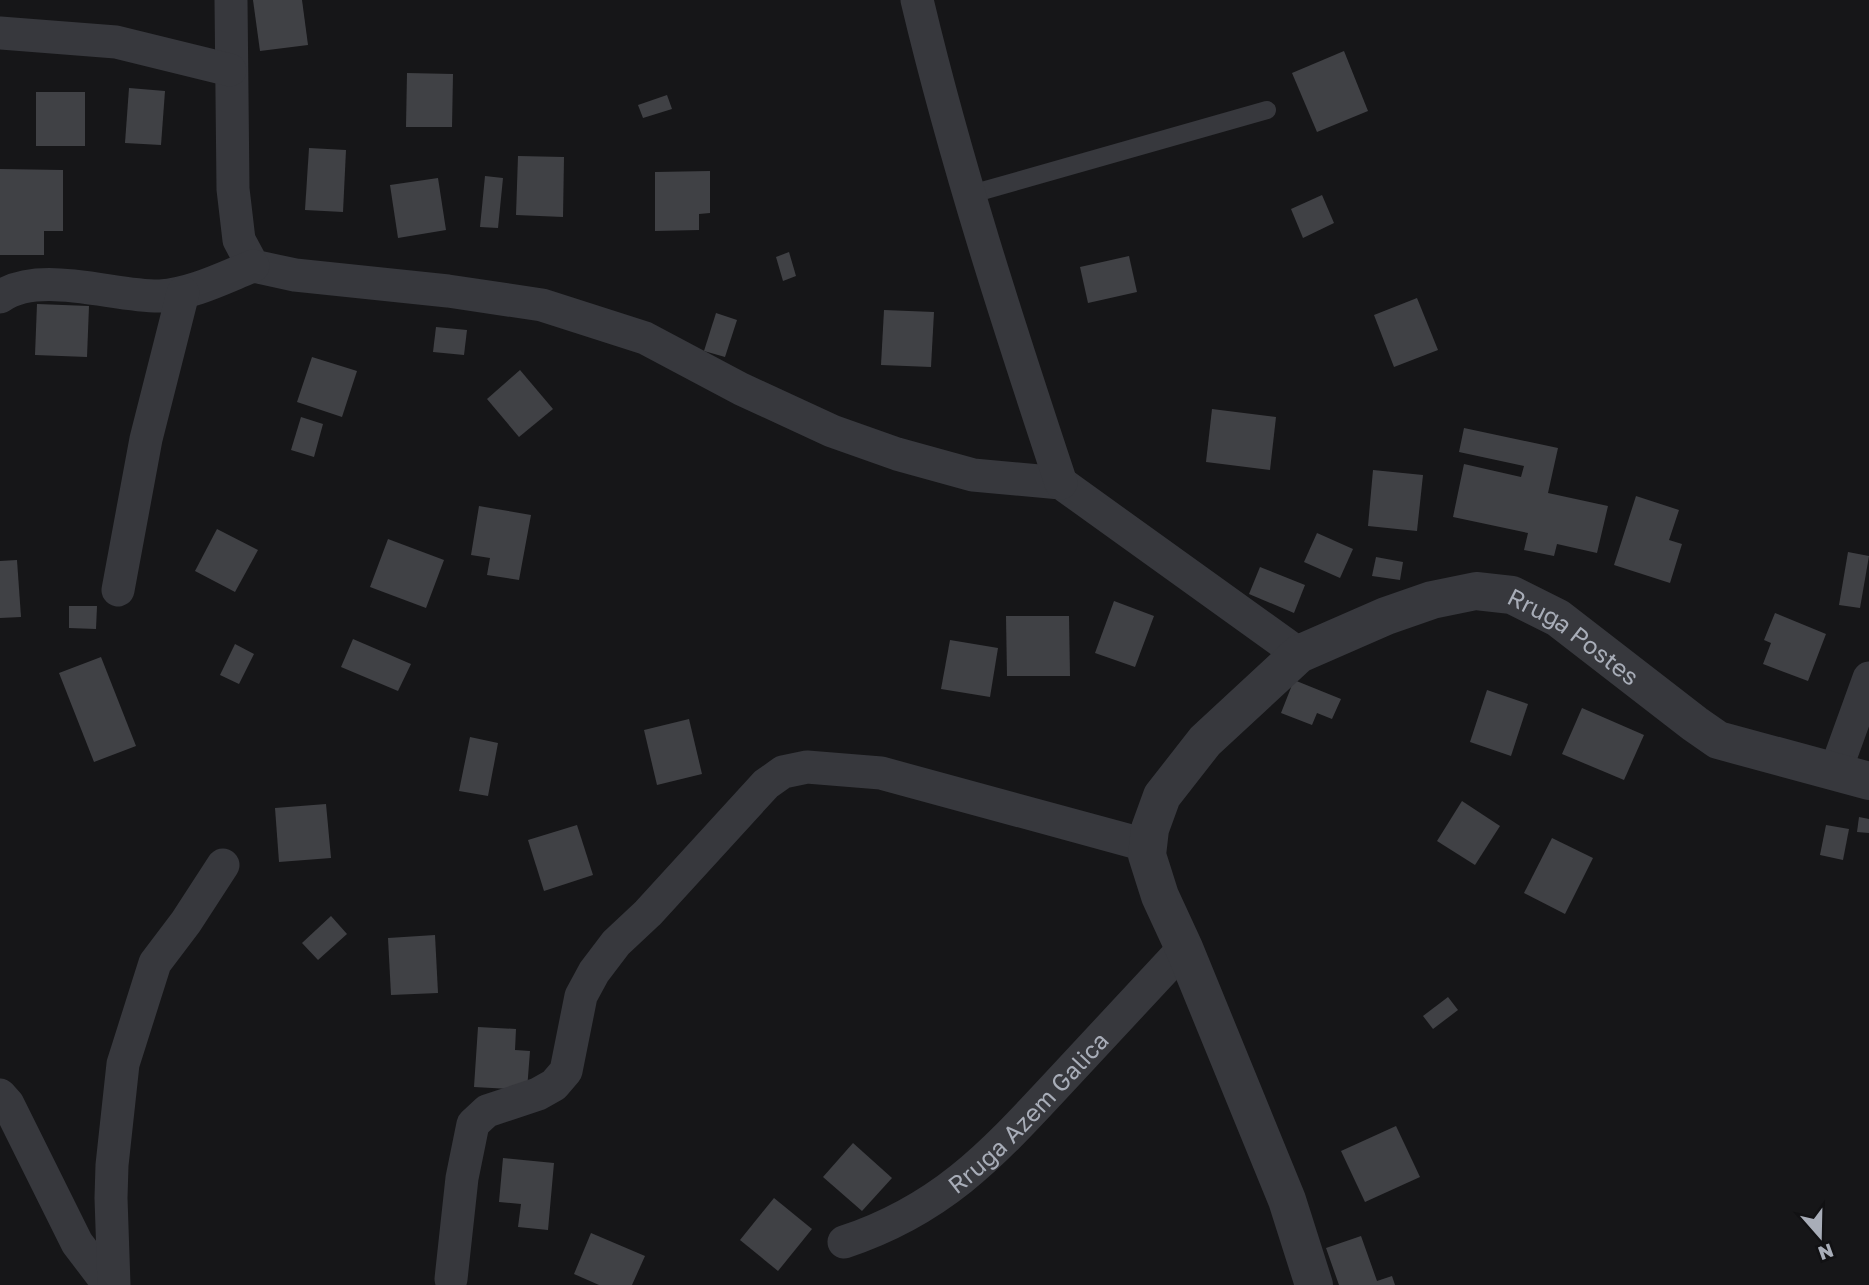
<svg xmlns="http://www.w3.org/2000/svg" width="1869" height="1285" font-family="'Golos Text',sans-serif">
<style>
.building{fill:#404145}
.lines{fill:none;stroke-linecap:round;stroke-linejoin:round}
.service{stroke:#37383d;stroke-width:18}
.minor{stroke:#37383d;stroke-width:33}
.tertiary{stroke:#37383d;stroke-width:38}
.labels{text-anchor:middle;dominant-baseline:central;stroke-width:7;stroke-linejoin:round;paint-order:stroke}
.street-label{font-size:24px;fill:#a8adb8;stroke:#111113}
</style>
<rect width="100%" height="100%" fill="#161618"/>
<!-- building -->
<g class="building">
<path d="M 253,0 L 302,0 L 308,45 L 260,51 Z"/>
<path d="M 1344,51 L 1368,111 L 1317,132 L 1292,73 Z"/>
<path d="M 407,73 L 453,74 L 452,127 L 406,127 Z"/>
<path d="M 129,88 L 165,91 L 161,145 L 125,143 Z"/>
<rect x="36" y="92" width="49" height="54"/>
<path d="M 667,95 L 672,109 L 643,118 L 638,105 Z"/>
<path d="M 309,148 L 346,150 L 343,212 L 305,210 Z"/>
<path d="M 518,156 L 564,157 L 563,217 L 516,215 Z"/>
<path d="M 0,169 L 63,170 L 63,231 L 44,231 L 44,255 L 0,255 Z"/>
<path d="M 710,171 L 710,213 L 699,214 L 699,230 L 655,231 L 655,172 Z"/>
<path d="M 485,176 L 503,178 L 498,228 L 480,227 Z"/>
<path d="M 438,178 L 446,230 L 398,238 L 390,185 Z"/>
<path d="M 1322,195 L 1334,223 L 1303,238 L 1291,209 Z"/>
<path d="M 789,252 L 796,276 L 783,281 L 776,257 Z"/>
<path d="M 1129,256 L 1137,292 L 1088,303 L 1080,267 Z"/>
<path d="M 1417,298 L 1438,350 L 1394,367 L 1374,315 Z"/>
<path d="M 37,304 L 89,306 L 87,357 L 35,355 Z"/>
<path d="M 884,310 L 934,312 L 931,367 L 881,365 Z"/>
<path d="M 716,313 L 737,320 L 725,357 L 704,351 Z"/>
<path d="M 436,327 L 467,330 L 464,355 L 433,352 Z"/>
<path d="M 312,357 L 357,371 L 342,417 L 297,402 Z"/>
<path d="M 520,370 L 553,409 L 519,437 L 487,399 Z"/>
<path d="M 1212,409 L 1276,417 L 1270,470 L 1206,462 Z"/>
<path d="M 301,417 L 323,424 L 314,457 L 291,450 Z"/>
<path d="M 1464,428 L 1558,448 L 1548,493 L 1608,506 L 1597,553 L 1557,544 L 1554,556 L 1524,550 L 1528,533 L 1453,517 L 1464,464 L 1521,477 L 1524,466 L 1459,452 Z"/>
<path d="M 1373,470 L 1423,475 L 1417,531 L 1368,526 Z"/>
<path d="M 1636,496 L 1679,510 L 1669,540 L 1682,544 L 1670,583 L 1614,565 Z"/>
<path d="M 479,506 L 531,515 L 519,580 L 487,575 L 490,558 L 471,555 Z"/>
<path d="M 217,529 L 258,550 L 235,592 L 195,571 Z"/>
<path d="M 1317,533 L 1353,549 L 1340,578 L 1304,562 Z"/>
<path d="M 388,539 L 444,560 L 426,608 L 370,587 Z"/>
<path d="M 1848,552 L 1869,556 L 1860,608 L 1839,605 Z"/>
<path d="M 1376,557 L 1403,562 L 1400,580 L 1372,576 Z"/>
<path d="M 17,560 L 21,617 L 0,618 L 0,561 Z"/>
<path d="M 1260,567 L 1305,585 L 1294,613 L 1249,594 Z"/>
<path d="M 1114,601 L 1154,616 L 1135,667 L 1095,653 Z"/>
<path d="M 69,606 L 97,606 L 96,629 L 69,628 Z"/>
<path d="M 1775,613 L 1826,634 L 1808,681 L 1763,664 L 1771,643 L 1764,640 Z"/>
<path d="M 1006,616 L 1069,616 L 1070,676 L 1007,676 Z"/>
<path d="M 353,639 L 411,664 L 398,691 L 341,667 Z"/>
<path d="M 950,640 L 998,648 L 990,697 L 941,689 Z"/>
<path d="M 235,644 L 254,654 L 239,684 L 220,675 Z"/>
<path d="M 101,657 L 136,746 L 94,762 L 59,673 Z"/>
<path d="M 1294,680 L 1341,699 L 1332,719 L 1317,713 L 1312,725 L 1281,713 Z"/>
<path d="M 1487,690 L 1528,704 L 1511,756 L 1470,742 Z"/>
<path d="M 1582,708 L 1644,735 L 1624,780 L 1562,754 Z"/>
<path d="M 689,719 L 702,774 L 657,785 L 644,730 Z"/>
<path d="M 470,737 L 498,743 L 488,796 L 459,791 Z"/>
<path d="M 1462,801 L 1500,826 L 1475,865 L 1437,841 Z"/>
<path d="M 326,804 L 331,858 L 279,862 L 275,808 Z"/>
<path d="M 1859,817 L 1869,819 L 1869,833 L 1857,832 Z"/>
<path d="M 577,825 L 593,875 L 544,891 L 528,840 Z"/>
<path d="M 1826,825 L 1849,829 L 1843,860 L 1820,855 Z"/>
<path d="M 1552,838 L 1593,858 L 1565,914 L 1524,893 Z"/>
<path d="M 331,916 L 347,934 L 318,960 L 302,943 Z"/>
<path d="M 435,935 L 438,993 L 391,995 L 388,938 Z"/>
<path d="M 1448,997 L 1458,1010 L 1433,1029 L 1423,1016 Z"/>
<path d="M 478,1027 L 516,1029 L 515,1050 L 530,1051 L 527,1090 L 474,1087 Z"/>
<path d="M 1396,1126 L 1420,1177 L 1365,1202 L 1341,1151 Z"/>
<path d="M 853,1143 L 892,1178 L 862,1211 L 823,1177 Z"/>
<path d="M 503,1158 L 554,1163 L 548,1230 L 518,1227 L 521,1204 L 499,1202 Z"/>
<path d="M 774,1198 L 812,1229 L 778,1271 L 740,1240 Z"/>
<path d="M 591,1233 L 645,1256 L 632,1285 L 599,1285 L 574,1274 Z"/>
<path d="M 1361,1236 L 1377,1281 L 1392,1276 L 1395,1285 L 1339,1285 L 1326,1248 Z"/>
</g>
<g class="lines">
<!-- service -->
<path class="service" d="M 968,195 L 1267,110"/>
<!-- minor -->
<g class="minor">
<path d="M 231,0 L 233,189 L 239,240 L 253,266 L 295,275 L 448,291 L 542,305 L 645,338 L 741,389 L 832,431 L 897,454 L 973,475 L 1061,483 L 1299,654"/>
<path d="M 917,0 C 956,164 1008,323 1061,483"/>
<path d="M 0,33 L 116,42 L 230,70"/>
<path d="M 0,297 C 39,269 115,297 160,296 C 192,294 223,278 253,266"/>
<path d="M 118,590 L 146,439 L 183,293"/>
<path d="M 1835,772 L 1869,678"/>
<path d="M 0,1095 L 8,1104 L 77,1243 L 109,1285"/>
<path id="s1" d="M 844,1242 C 944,1209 994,1152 1063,1078 C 1104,1034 1144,991 1184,948"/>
<path d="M 451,1279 L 462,1178 L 473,1124 L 487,1111 L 538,1094 L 554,1085 L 566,1071 L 581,996 L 594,972 L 616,943 L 648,913 L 766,784 L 783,772 L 807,767 L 881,773 L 1149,846"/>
<path d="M 114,1285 L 111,1198 L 112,1165 L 123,1064 L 155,963 L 186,922 L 223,865"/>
</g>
<!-- tertiary -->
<path class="tertiary" id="s2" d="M 1314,1285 L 1287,1200 L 1184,948 L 1160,896 L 1147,855 L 1150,829 L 1162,796 L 1205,741 L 1299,654 L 1386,616 L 1432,600 L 1476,591 L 1512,595 L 1558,618 L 1695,724 L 1718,740 L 1869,781"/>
</g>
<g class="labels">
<!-- street labels -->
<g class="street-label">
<text stroke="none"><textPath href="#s2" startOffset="1020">Rruga Postes</textPath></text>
<text stroke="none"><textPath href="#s1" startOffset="228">Rruga Azem Galica</textPath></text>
</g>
</g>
<!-- north arrow -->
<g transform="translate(1820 1236) rotate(160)" stroke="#111113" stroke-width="5" paint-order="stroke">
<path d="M0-5L12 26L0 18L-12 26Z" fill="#a8adb8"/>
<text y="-10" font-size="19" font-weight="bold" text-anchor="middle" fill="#a8adb8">N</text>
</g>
</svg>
